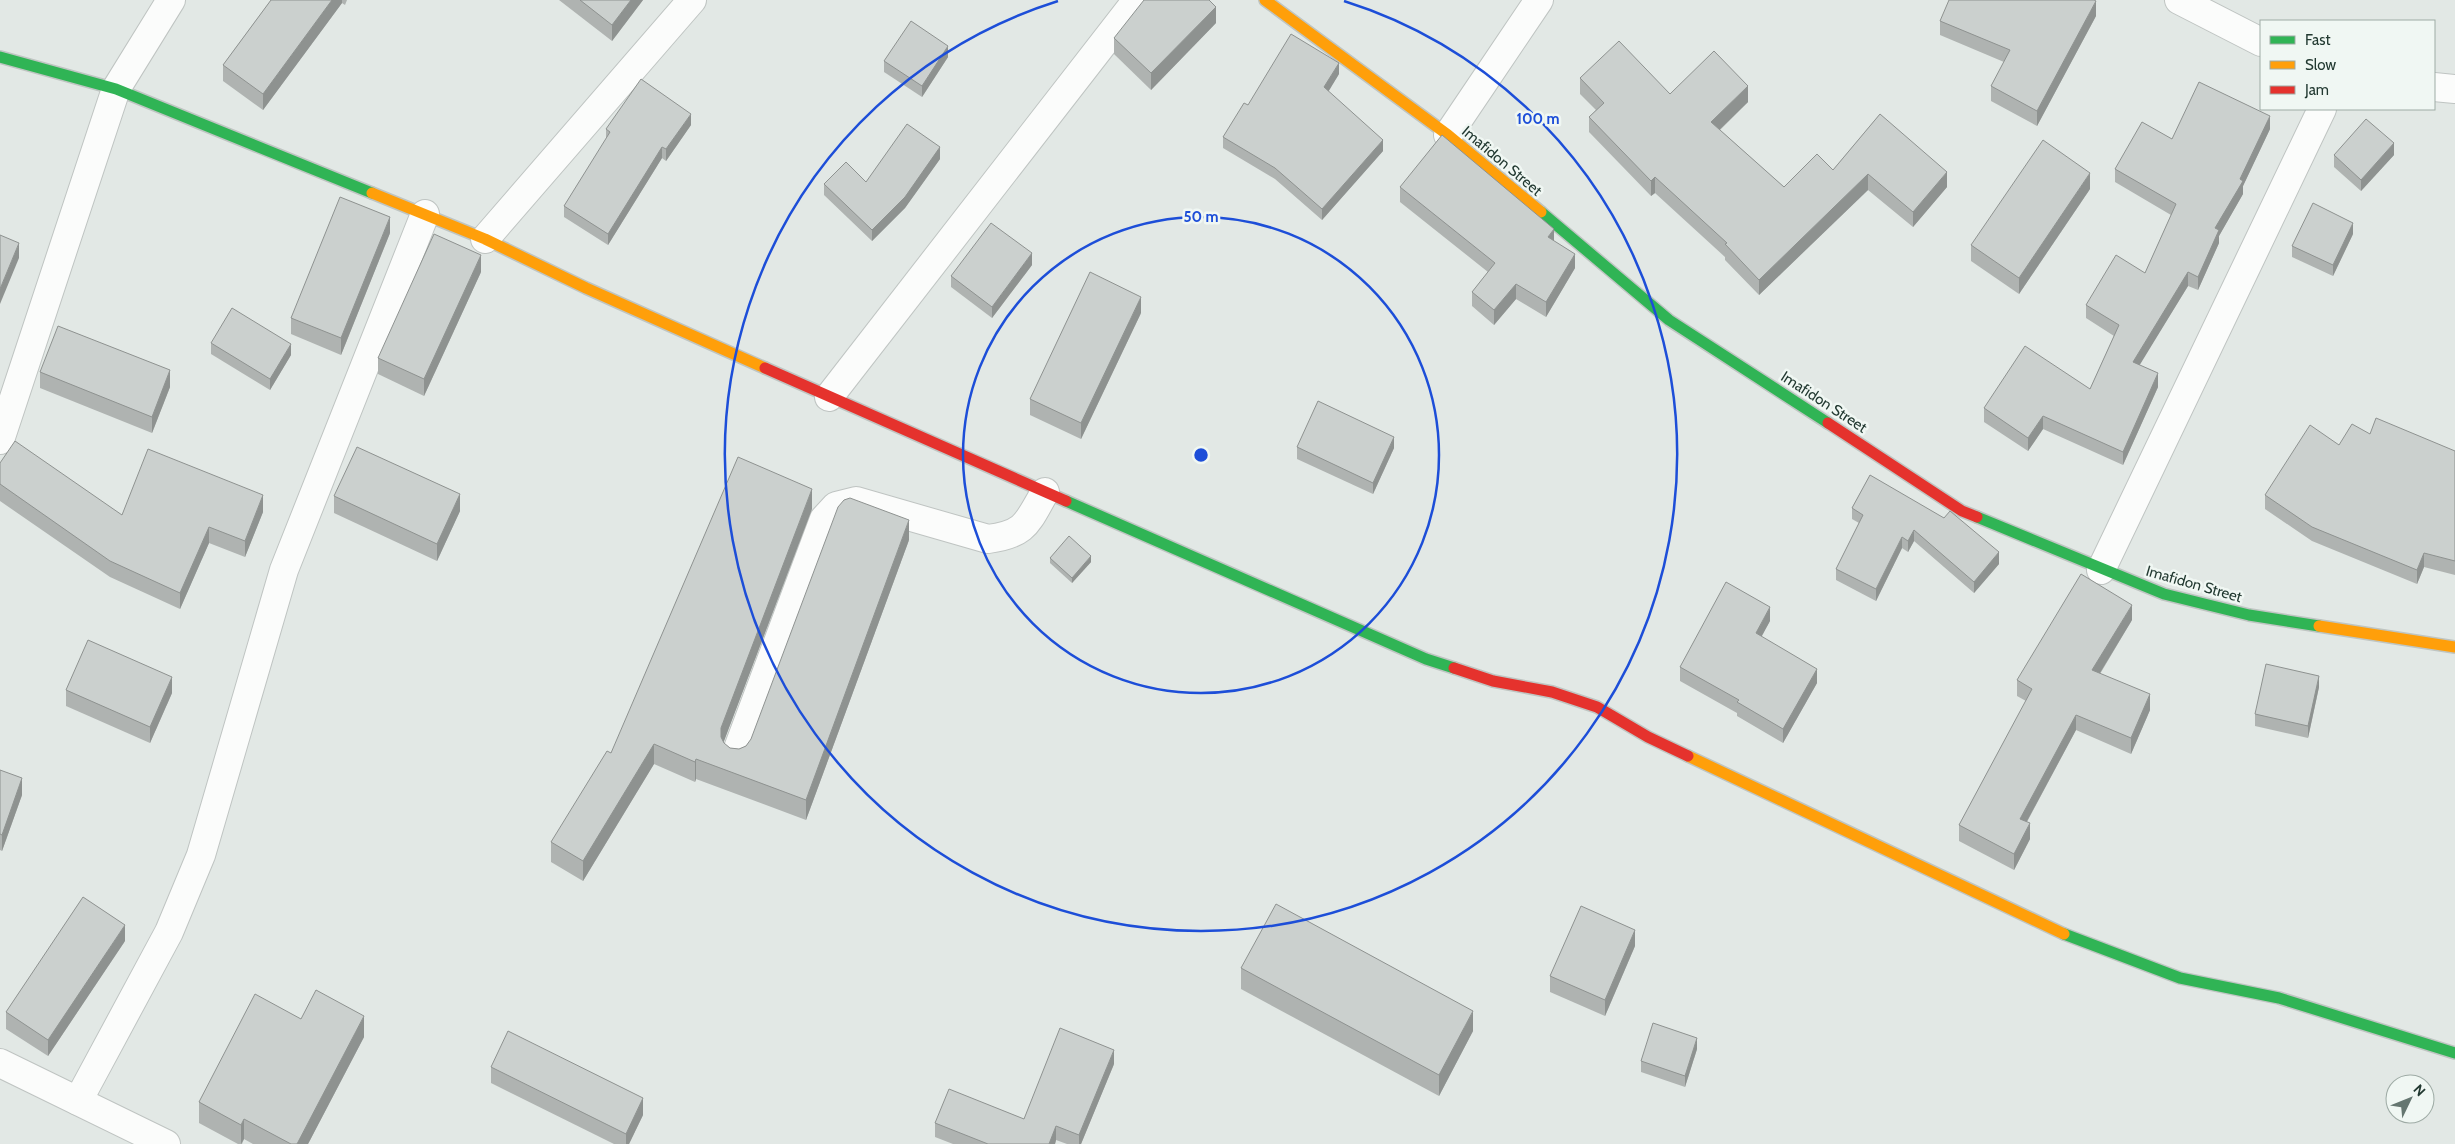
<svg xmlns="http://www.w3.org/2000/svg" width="2455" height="1144" font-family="Cabin,sans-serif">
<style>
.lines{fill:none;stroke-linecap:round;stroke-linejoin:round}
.street-casing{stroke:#bfc4c2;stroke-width:30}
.fast-casing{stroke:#bfc5c2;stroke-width:14}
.slow-casing{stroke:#bfc5c2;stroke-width:14}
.jam-casing{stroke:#bfc5c2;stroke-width:14}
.street{stroke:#fbfcfb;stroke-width:28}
.fast{stroke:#30b455;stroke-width:11}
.slow{stroke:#ff9f0a;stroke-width:11}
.jam{stroke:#e5322d;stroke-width:11}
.wall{fill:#afb3b1}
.shaded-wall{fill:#8e9290}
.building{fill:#cbd0ce;stroke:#8e9290}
.ring{fill:none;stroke:#1d4ed8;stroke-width:2.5}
.labels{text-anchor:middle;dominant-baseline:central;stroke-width:5;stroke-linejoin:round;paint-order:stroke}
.street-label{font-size:15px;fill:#223931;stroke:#f0f7f3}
.centre{fill:#1d4ed8;stroke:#f0f7f3;stroke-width:2.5}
.ring-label{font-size:15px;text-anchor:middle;font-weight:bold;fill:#1d4ed8;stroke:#f0f7f3;stroke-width:5;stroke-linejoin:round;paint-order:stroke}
</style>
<rect width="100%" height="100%" fill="#e2e8e5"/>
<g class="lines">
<!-- street casing -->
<g class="street-casing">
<g id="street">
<path d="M 2179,0 L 2261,42"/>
<path d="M 2434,87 L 2455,89"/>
<path d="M 1448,135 L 1539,0"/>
<path d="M 485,239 L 692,0"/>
<path d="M 829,397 L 1137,0"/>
<path d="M 0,440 L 116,89 L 171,0"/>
<path d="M 2101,570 L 2322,109"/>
<path d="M 736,754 L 824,519 L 836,506 L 856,501 L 988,539 C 1026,534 1027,523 1045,492"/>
<path d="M 0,1063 L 166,1144"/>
<path d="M 78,1101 L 169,932 L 201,855 L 284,570 L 425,214"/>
</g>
</g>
<!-- fast casing -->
<g class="fast-casing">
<g id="fast">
<path d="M 0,57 L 116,89 L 372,193"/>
<path d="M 1541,212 L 1669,320 L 1828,423"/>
<path d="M 1066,501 L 1426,659 L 1454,668"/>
<path d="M 1977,517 L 2164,594 L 2249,615 L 2319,626"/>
<path d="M 2064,934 L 2180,978 L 2279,998 L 2455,1053"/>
</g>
</g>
<!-- slow casing -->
<g class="slow-casing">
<g id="slow">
<path d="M 1265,0 L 1448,135 L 1541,212"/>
<path d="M 372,193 L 485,239 L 586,288 L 765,368"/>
<path d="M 2319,626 L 2455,647"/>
<path d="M 1688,756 L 2064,934"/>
</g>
</g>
<!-- jam casing -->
<g class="jam-casing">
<g id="jam">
<path d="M 765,368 L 1066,501"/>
<path d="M 1828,423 L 1962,511 L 1977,517"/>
<path d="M 1454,668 L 1493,681 L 1552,692 L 1597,707 L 1648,737 L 1688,756"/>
</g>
</g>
<!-- street -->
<use href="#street" class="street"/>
<!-- fast -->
<use href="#fast" class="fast"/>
<!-- slow -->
<use href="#slow" class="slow"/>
<!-- jam -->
<use href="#jam" class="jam"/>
</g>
<!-- wall -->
<g class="wall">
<path d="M 271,0 L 347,0 L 345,5 L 342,3 L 263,110 L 223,81 L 223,65 Z"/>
<path d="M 559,0 L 643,0 L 612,41 Z"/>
<path d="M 2096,16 L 2037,126 L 1991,101 L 1991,86 L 2004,62 L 1940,35 L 1940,21 Z"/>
<path d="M 1216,23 L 1151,90 L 1114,54 L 1114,38 Z"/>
<path d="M 948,57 L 922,97 L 884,72 L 884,61 Z"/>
<path d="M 1339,74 L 1328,91 L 1383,151 L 1322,220 L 1275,179 L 1223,148 L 1223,137 L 1248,105 Z"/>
<path d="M 1580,78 L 1670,94 L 1748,102 L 1720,130 L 1784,187 L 1833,170 L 1880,114 L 1947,187 L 1913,227 L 1868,190 L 1759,295 L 1725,260 L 1725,257 L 1655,193 L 1651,196 L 1589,132 L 1589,117 L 1596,110 L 1580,94 Z"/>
<path d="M 691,125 L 666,161 L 662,158 L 608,245 L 564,217 L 564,206 L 606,140 L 606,129 Z"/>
<path d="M 2270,129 L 2243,186 L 2243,194 L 2219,236 L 2219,243 L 2198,290 L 2188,286 L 2139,365 L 2158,387 L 2123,465 L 2043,429 L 2028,451 L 1984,422 L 1984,408 L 2090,389 L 2114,336 L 2086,318 L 2086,305 L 2145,273 L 2171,215 L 2115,182 L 2115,169 L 2172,139 Z"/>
<path d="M 2334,155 L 2394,155 L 2361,191 L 2334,167 Z"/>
<path d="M 940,159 L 905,208 L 872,241 L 824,195 L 824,184 L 866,182 Z"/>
<path d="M 1400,187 L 1554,241 L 1575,268 L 1546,317 L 1516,299 L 1494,325 L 1472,306 L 1472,292 L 1488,272 L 1400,202 Z"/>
<path d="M 2090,189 L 2019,294 L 1971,261 L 1971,245 Z"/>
<path d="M 390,233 L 341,355 L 291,334 L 291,318 Z"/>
<path d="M 2353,234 L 2333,276 L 2292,257 L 2292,246 Z"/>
<path d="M 1032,265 L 992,318 L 951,287 L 951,276 Z"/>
<path d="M 481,272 L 424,396 L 378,374 L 378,358 Z"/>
<path d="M 1141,313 L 1081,439 L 1030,415 L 1030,399 Z"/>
<path d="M 211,343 L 291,355 L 270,390 L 211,354 Z"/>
<path d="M 40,372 L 170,387 L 152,433 L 40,388 Z"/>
<path d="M 2370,434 L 2455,451 L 2455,575 L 2424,567 L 2417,584 L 2312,541 L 2265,509 L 2265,495 L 2339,445 Z"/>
<path d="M 1297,447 L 1394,448 L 1373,494 L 1297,459 Z"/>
<path d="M 0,463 L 122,515 L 263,512 L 245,557 L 209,543 L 180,609 L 110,577 L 0,501 Z"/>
<path d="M 1870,475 L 1999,564 L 1974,593 L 1914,541 L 1908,552 L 1902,548 L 1876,601 L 1836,580 L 1836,569 L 1859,523 L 1852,519 L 1852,508 Z"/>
<path d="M 334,496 L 460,511 L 437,561 L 334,513 Z"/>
<path d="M 812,509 L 723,743 L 730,748 L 739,749 L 746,746 L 909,540 L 806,820 L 696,779 L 695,782 L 654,764 L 583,881 L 551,862 L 551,842 L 611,753 Z"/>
<path d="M 1050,558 L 1091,562 L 1072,583 L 1050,563 Z"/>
<path d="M 2132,620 L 2100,674 L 2150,710 L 2131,754 L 2076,730 L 2027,822 L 2030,839 L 2014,870 L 1959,841 L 1959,825 L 2026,701 L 2017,696 L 2017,680 Z"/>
<path d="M 1770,621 L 1761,636 L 1817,683 L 1783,743 L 1737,716 L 1737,713 L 1680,681 L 1680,667 Z"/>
<path d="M 2319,687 L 2308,738 L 2255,726 L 2255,714 Z"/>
<path d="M 66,690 L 172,693 L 150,743 L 66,706 Z"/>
<path d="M 0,770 L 22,795 L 2,851 L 0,850 Z"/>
<path d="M 125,941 L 48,1056 L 6,1029 L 6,1012 Z"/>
<path d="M 1635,946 L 1605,1016 L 1550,992 L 1550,976 Z"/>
<path d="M 1241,968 L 1473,1031 L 1439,1096 L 1241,989 Z"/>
<path d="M 301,1019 L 364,1037 L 308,1144 L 253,1144 L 244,1139 L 242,1144 L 238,1144 L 199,1123 L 199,1102 Z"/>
<path d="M 1697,1049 L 1685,1087 L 1641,1072 L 1641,1061 Z"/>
<path d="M 1114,1064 L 1081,1144 L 1067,1144 L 1056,1140 L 1055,1144 L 953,1144 L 935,1137 L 935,1123 L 1024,1119 Z"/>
<path d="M 491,1067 L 643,1115 L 629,1144 L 614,1144 L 491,1083 Z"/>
</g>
<!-- shaded-wall -->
<g class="shaded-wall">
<path d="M 332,0 L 342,0 L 342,3 L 263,110 L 263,94 Z"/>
<path d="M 631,0 L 643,0 L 612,41 L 612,25 Z"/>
<path d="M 2096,1 L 2096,16 L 2037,126 L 2037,111 Z"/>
<path d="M 1216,7 L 1216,23 L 1151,90 L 1151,73 Z"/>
<path d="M 948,46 L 948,57 L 922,97 L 922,86 Z"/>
<path d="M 1339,63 L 1339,74 L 1324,99 L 1324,87 Z"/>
<path d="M 1748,86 L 1748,102 L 1711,138 L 1711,122 Z"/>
<path d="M 691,114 L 691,125 L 666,161 L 666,149 Z"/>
<path d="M 2270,116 L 2270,129 L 2243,186 L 2243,194 L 2219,236 L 2219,243 L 2198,290 L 2198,277 L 2215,228 Z"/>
<path d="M 1383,140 L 1383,151 L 1322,220 L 1322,209 Z"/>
<path d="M 2394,143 L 2394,155 L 2361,191 L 2361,180 Z"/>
<path d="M 662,147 L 662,158 L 608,245 L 608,234 Z"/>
<path d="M 940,147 L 940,159 L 905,208 L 872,241 L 872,230 Z"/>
<path d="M 1947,172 L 1947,187 L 1913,227 L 1913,212 Z"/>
<path d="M 2090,173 L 2090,189 L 2019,294 L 2019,278 Z"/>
<path d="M 1868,174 L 1868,190 L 1759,295 L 1759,280 Z"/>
<path d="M 1655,177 L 1655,193 L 1651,196 L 1651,181 Z"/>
<path d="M 390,217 L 390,233 L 341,355 L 341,338 Z"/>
<path d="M 2353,223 L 2353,234 L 2333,276 L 2333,265 Z"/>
<path d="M 1554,229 L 1554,244 L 1548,237 Z"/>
<path d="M 19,243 L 19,258 L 0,304 L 0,289 Z"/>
<path d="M 1032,253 L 1032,265 L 992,318 L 992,307 Z"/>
<path d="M 1575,254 L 1575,268 L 1546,317 L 1546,302 Z"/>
<path d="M 481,255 L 481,272 L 424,396 L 424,379 Z"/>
<path d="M 2188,272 L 2188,286 L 2133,376 L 2133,362 Z"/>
<path d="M 1516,284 L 1516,299 L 1494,325 L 1494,310 Z"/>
<path d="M 1141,297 L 1141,313 L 1081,439 L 1081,423 Z"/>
<path d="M 291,344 L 291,355 L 270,390 L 270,379 Z"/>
<path d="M 170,370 L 170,387 L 152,433 L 152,417 Z"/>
<path d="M 2158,373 L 2158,387 L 2123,465 L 2123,452 Z"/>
<path d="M 2043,416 L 2043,429 L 2028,451 L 2028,438 Z"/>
<path d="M 1394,437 L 1394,448 L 1373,494 L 1373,483 Z"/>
<path d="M 812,489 L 812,509 L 721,749 L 721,728 Z"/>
<path d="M 460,494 L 460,511 L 437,561 L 437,544 Z"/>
<path d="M 263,495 L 263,512 L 245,557 L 245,541 Z"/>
<path d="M 909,520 L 909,540 L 806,820 L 806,800 Z"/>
<path d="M 209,527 L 209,543 L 180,609 L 180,593 Z"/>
<path d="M 1914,530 L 1914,541 L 1908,552 L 1908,541 Z"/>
<path d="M 1902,537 L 1902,548 L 1876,601 L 1876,589 Z"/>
<path d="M 1999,552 L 1999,564 L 1974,593 L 1974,582 Z"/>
<path d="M 2424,553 L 2424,567 L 2417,584 L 2417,570 Z"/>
<path d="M 1091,556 L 1091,562 L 1072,583 L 1072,578 Z"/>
<path d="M 2132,605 L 2132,620 L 2092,686 L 2092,670 Z"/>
<path d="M 1770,607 L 1770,621 L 1756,647 L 1756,633 Z"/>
<path d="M 1817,669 L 1817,683 L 1783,743 L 1783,729 Z"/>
<path d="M 2319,676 L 2319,687 L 2308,738 L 2308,726 Z"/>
<path d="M 172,677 L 172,693 L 150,743 L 150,727 Z"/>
<path d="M 2150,694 L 2150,710 L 2131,754 L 2131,738 Z"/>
<path d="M 2076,715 L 2076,730 L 2020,834 L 2020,819 Z"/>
<path d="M 654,744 L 654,764 L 583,881 L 583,861 Z"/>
<path d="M 696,759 L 696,779 L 695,782 L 695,762 Z"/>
<path d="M 22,778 L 22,795 L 2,851 L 2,835 Z"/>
<path d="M 2030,823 L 2030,839 L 2014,870 L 2014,854 Z"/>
<path d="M 125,925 L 125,941 L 48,1056 L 48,1040 Z"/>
<path d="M 1635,930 L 1635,946 L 1605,1016 L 1605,1000 Z"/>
<path d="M 1473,1011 L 1473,1031 L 1439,1096 L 1439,1075 Z"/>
<path d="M 364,1016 L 364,1037 L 308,1144 L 297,1144 Z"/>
<path d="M 1697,1038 L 1697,1049 L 1685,1087 L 1685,1076 Z"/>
<path d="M 1114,1050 L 1114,1064 L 1081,1144 L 1079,1144 L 1079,1135 Z"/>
<path d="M 643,1098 L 643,1115 L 629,1144 L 626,1144 L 626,1134 Z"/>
<path d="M 244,1119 L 244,1139 L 241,1144 L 241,1125 Z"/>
<path d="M 1056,1126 L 1056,1140 L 1055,1144 L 1049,1144 Z"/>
</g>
<!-- building -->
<g class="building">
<path d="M 271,0 L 332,0 L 263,94 L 223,65 Z"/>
<path d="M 580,0 L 631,0 L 612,25 Z"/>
<path d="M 1144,0 L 1209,0 L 1216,7 L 1151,73 L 1114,38 Z"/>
<path d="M 1949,0 L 2094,0 L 2096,1 L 2037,111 L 1991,86 L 2010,50 L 1940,21 Z"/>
<path d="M 911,21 L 948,46 L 922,86 L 884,61 Z"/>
<path d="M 1291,34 L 1339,63 L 1324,87 L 1383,140 L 1322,209 L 1275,168 L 1223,137 L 1244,103 L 1248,105 Z"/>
<path d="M 1619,41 L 1670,94 L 1714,51 L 1748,86 L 1711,122 L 1784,187 L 1817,154 L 1833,170 L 1880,114 L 1947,172 L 1913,212 L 1868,174 L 1759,280 L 1725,244 L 1727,243 L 1655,177 L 1651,181 L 1589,117 L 1604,103 L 1580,78 Z"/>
<path d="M 641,79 L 691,114 L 666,149 L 662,147 L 608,234 L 564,206 L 610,132 L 606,129 Z"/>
<path d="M 2199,82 L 2270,116 L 2240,179 L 2243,181 L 2215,228 L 2219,230 L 2198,277 L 2188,272 L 2133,362 L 2158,373 L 2123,452 L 2043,416 L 2028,438 L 1984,408 L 2025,346 L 2090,389 L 2119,325 L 2086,305 L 2116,255 L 2145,273 L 2176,204 L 2115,169 L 2142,122 L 2172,139 Z"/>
<path d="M 2366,119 L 2394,143 L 2361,180 L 2334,155 Z"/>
<path d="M 907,124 L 940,147 L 905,197 L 872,230 L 824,184 L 846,162 L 866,182 Z"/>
<path d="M 1442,135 L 1554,229 L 1548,237 L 1575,254 L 1546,302 L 1516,284 L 1494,310 L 1472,292 L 1495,263 L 1400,187 Z"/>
<path d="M 2043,140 L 2090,173 L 2019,278 L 1971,245 Z"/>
<path d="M 340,197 L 390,217 L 341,338 L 291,318 Z"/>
<path d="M 2313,203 L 2353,223 L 2333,265 L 2292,246 Z"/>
<path d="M 991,223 L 1032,253 L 992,307 L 951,276 Z"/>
<path d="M 434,234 L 481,255 L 424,379 L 378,358 Z"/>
<path d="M 0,235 L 19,243 L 0,289 Z"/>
<path d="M 1090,272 L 1141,297 L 1081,423 L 1030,399 Z"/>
<path d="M 232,308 L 291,344 L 270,379 L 211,343 Z"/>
<path d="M 58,326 L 170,370 L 152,417 L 40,372 Z"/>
<path d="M 1318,401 L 1394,437 L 1373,483 L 1297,447 Z"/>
<path d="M 2376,418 L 2455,451 L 2455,561 L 2424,553 L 2417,570 L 2312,527 L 2265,495 L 2310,425 L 2339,445 L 2352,424 L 2370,434 Z"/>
<path d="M 15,441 L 122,515 L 148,449 L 263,495 L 245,541 L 209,527 L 180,593 L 110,561 L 0,484 L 0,463 Z"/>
<path d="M 357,447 L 460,494 L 437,544 L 334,496 Z"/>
<path d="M 738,457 L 812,489 L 721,728 L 721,737 L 724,743 L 730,748 L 739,749 L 746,746 L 751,739 L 838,507 L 844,500 L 850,498 L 909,520 L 806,800 L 696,759 L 695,762 L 654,744 L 583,861 L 551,842 L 607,751 L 611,753 Z"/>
<path d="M 1870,475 L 1944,518 L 1950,511 L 1999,552 L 1974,582 L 1914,530 L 1908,541 L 1902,537 L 1876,589 L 1836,569 L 1863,515 L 1852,508 Z"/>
<path d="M 1069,536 L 1091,556 L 1072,578 L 1050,558 Z"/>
<path d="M 2081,574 L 2132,605 L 2092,670 L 2150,694 L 2131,738 L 2076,715 L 2020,819 L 2030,823 L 2014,854 L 1959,825 L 2032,689 L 2017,680 Z"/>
<path d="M 1726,582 L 1770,607 L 1756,633 L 1817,669 L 1783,729 L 1737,702 L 1739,700 L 1680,667 Z"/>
<path d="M 88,640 L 172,677 L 150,727 L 66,690 Z"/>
<path d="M 2266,664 L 2319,676 L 2308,726 L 2255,714 Z"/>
<path d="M 0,770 L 22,778 L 2,835 L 0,834 Z"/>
<path d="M 83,897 L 125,925 L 48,1040 L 6,1012 Z"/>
<path d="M 1276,904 L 1473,1011 L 1439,1075 L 1241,968 Z"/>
<path d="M 1581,906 L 1635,930 L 1605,1000 L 1550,976 Z"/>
<path d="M 316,990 L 364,1016 L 297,1144 L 291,1144 L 244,1119 L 241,1125 L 199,1102 L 255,994 L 301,1019 Z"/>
<path d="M 1653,1023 L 1697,1038 L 1685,1076 L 1641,1061 Z"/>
<path d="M 1060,1028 L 1114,1050 L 1079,1135 L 1056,1126 L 1049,1144 L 988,1144 L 935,1123 L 949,1089 L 1024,1119 Z"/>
<path d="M 508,1031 L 643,1098 L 626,1134 L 491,1067 Z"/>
</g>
<!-- distance rings -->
<g class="ring">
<circle cx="1201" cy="455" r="238"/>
<path d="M1344 1A476 476 0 1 1 1058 1"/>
</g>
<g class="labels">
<!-- street labels -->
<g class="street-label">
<text transform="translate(1502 161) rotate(40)">Imafidon Street</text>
<text transform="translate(1824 402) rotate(33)">Imafidon Street</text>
<text transform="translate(2194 584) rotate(16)">Imafidon Street</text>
</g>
</g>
<circle cx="1201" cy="455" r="8" class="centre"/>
<g class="ring-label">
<text x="1538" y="124">100 m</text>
<text x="1201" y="222">50 m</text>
</g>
<!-- legend -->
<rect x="2260" y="20" width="175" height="90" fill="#f0f7f3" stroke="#9eaba5"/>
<rect x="2270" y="36" width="25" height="8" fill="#30b455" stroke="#9eaba5"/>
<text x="2305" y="45" font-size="15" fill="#223931">Fast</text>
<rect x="2270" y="61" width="25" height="8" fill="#ff9f0a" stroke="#9eaba5"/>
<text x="2305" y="70" font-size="15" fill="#223931">Slow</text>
<rect x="2270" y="86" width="25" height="8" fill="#e5322d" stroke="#9eaba5"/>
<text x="2305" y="95" font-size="15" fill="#223931">Jam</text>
<!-- north arrow -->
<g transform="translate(2410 1099) rotate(47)"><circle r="24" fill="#f0f7f3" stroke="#9eaba5"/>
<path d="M0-4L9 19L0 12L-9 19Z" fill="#657670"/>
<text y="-8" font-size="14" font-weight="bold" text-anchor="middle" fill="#223931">N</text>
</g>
</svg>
